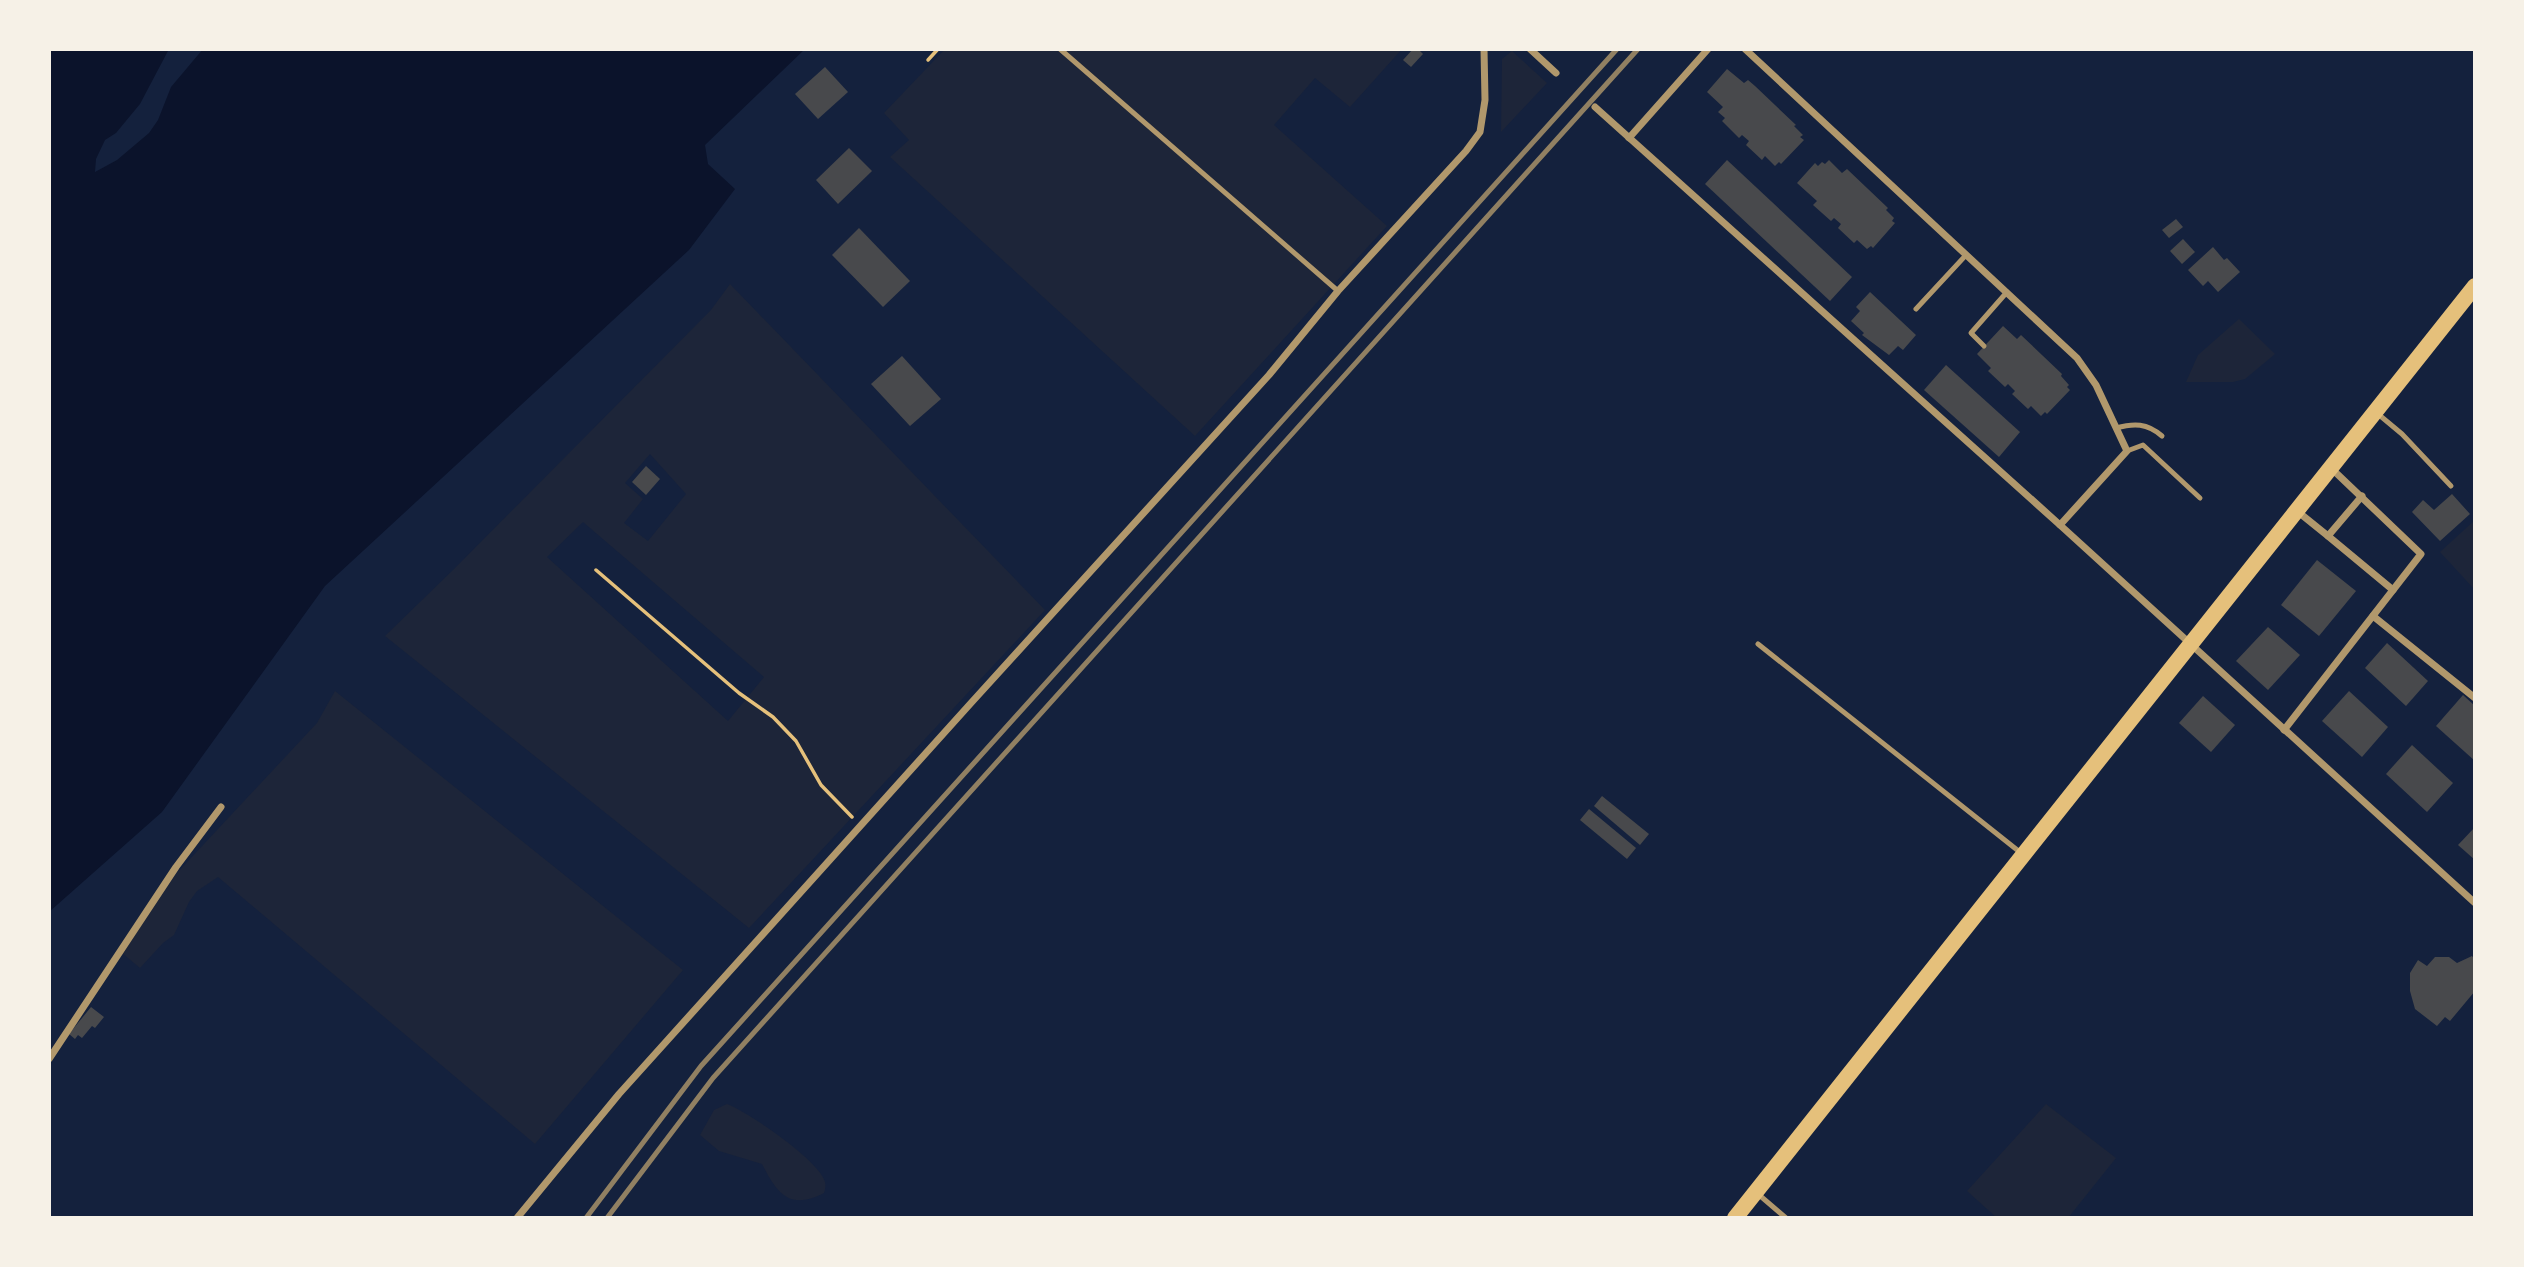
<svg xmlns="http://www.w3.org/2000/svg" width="2524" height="1267" font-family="Lato,sans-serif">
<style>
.green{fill:#1d2539;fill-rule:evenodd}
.water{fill:#0b132b}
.pier{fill:#14213d}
.building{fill:#48494c}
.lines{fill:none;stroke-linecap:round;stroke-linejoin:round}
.path{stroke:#e5c07b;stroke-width:3.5}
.service{stroke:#b1986c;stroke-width:5}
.minor{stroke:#b1986c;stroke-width:7}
.primary{stroke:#e5c07b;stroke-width:16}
.rail{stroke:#918062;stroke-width:5}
</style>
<rect width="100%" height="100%" fill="#14213d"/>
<!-- green -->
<g class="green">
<path d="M 945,49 L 1402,49 L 1350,107 L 1315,78 L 1274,125 L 1387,226 L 1195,436 L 890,157 L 909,140 L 884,113 Z"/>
<path d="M 1512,51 L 1547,83 L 1501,132 L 1502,59 Z"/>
<path d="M 730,284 L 1045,610 L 749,928 L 385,636 L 454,569 L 711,310 ZM 650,454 L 686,494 L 648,541 L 624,523 L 643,499 L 625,483 ZM 583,522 L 764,677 L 728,721 L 547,557 Z"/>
<path d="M 2239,319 L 2275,354 L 2245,379 L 2233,382 L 2186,382 L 2198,355 Z"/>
<path d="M 2475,520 L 2475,590 L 2440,552 Z"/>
<path d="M 335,691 L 683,970 L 535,1144 L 218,877 L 197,891 L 189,902 L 174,935 L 163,943 L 140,968 L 122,953 L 176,874 L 317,723 Z"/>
<path d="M 727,1104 C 748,1112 820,1161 825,1182 C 826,1186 825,1190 824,1193 C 789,1211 777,1193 762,1164 L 719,1151 L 700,1135 L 714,1110 Z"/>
<path d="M 2046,1104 L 2116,1158 L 2068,1218 L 1997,1218 L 1967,1191 Z"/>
</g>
<!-- water -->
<path class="water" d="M 49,49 L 805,49 L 705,145 L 708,164 L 735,189 L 689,250 L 325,586 L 162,812 L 49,912 Z"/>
<!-- pier -->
<path class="pier" d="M 169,49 L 203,49 L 171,87 L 158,120 L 149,133 L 117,160 L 95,172 L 96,159 L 105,140 L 116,133 L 140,104 Z"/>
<!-- building -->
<g class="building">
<path d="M 1413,49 L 1418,49 L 1423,54 L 1411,67 L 1403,60 Z"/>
<path d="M 825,67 L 848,92 L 818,119 L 795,94 Z"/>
<path d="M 1727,69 L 1744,83 L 1748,80 L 1755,86 L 1796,125 L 1794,126 L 1803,135 L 1800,137 L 1804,140 L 1781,164 L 1779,162 L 1775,166 L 1765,156 L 1762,160 L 1746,145 L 1749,141 L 1742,135 L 1739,138 L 1722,121 L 1725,118 L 1718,112 L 1723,107 L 1707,92 Z"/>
<path d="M 849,148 L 872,171 L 838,204 L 816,180 Z"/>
<path d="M 1727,160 L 1852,277 L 1830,301 L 1705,184 Z"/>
<path d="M 1829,160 L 1842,173 L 1847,169 L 1888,208 L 1886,210 L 1894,218 L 1892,221 L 1895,223 L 1873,248 L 1871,246 L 1867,249 L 1857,240 L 1854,243 L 1838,228 L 1841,224 L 1834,218 L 1831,221 L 1813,205 L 1817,201 L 1797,183 L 1815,163 L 1818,166 L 1822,162 L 1825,164 Z"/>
<path d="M 2176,219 L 2183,227 L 2169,238 L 2162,230 Z"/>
<path d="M 859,228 L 910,281 L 883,307 L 832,255 Z"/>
<path d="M 2183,239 L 2195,252 L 2182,264 L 2170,251 Z"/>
<path d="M 2213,247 L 2224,260 L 2227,258 L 2240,272 L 2218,292 L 2208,281 L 2203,286 L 2188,270 Z"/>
<path d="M 1870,292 L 1916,335 L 1903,350 L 1898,346 L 1889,355 L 1862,335 L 1864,333 L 1851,321 L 1860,311 L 1856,307 Z"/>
<path d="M 2003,326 L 2017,339 L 2021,335 L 2062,374 L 2061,376 L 2069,385 L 2067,387 L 2070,390 L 2047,414 L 2045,412 L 2041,416 L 2031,406 L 2028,409 L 2012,394 L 2015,391 L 2008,384 L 2005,387 L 1988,371 L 1991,368 L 1977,354 Z"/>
<path d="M 902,356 L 941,399 L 910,426 L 871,384 Z"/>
<path d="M 1946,365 L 2020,432 L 1999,457 L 1924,390 Z"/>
<path d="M 646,466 L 660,479 L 646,495 L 632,482 Z"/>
<path d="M 2452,494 L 2470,514 L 2440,541 L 2412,512 L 2423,500 L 2434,510 Z"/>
<path d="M 2317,560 L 2356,591 L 2319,636 L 2281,605 Z"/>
<path d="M 2268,627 L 2300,655 L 2268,690 L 2236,661 Z"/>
<path d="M 2387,643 L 2428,681 L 2406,706 L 2365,668 Z"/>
<path d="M 2349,691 L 2388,727 L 2362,757 L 2322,721 Z"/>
<path d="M 2463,695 L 2475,706 L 2475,761 L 2436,726 Z"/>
<path d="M 2203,696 L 2235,725 L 2211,752 L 2179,723 Z"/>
<path d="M 2412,745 L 2453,783 L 2427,812 L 2386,774 Z"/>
<path d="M 1602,796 L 1649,834 L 1640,845 L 1594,806 Z"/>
<path d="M 1589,809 L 1636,848 L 1627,859 L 1580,820 Z"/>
<path d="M 2475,827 L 2475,860 L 2458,845 Z"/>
<path d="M 2472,956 L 2475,960 L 2475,991 L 2450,1021 L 2445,1017 L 2437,1026 L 2415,1009 L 2410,991 L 2410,973 L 2418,960 L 2427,966 L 2435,957 L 2449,957 L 2457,963 Z"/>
<path d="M 91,1007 L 104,1017 L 95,1028 L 92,1026 L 82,1038 L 78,1035 L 75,1039 L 69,1034 Z"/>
</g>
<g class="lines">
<!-- path -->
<g class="path">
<path d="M 928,60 L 938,49"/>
<path d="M 596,570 L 739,693 L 773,717 L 796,741 L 821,785 L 852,817"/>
</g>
<!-- service -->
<g class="service">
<path d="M 1060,49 L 1338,291"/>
<path d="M 1916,309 L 1966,255"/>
<path d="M 1984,346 L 1971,333 L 2007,292"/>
<path d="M 2378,414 L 2402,434 L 2451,486"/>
<path d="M 2116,428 C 2134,423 2147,423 2162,436"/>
<path d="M 2127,451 L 2143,445 L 2200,498"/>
<path d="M 1758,644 L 2021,853"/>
<path d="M 1758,1194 L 1786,1218"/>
</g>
<!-- minor -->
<g class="minor">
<path d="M 1530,49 L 1556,73"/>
<path d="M 1745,49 L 2077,358 L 2096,385 L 2127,451 L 2060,525"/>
<path d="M 1595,107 L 2060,525 L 2475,903"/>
<path d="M 1629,138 L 1708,49"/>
<path d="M 2362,496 L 2328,536 L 2393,590"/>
<path d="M 2297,511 L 2328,536"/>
<path d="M 2373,616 L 2475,698"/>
<path d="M 2284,730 L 2421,554 L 2332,469"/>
<path d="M 49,1059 L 176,867 L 221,807"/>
<path d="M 517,1218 L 619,1094 L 971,703 L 1269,375 L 1338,291 L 1466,151 L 1480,132 L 1485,100 L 1484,49"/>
</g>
<!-- primary -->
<path class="primary" d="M 1735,1218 L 2475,286"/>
<!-- rail -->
<g class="rail">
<path d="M 586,1218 L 701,1066 L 1617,49"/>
<path d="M 607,1218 L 713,1078 L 1638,49"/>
</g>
</g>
<!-- border -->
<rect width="2524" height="1267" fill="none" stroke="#f6f1e7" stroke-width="102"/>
</svg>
